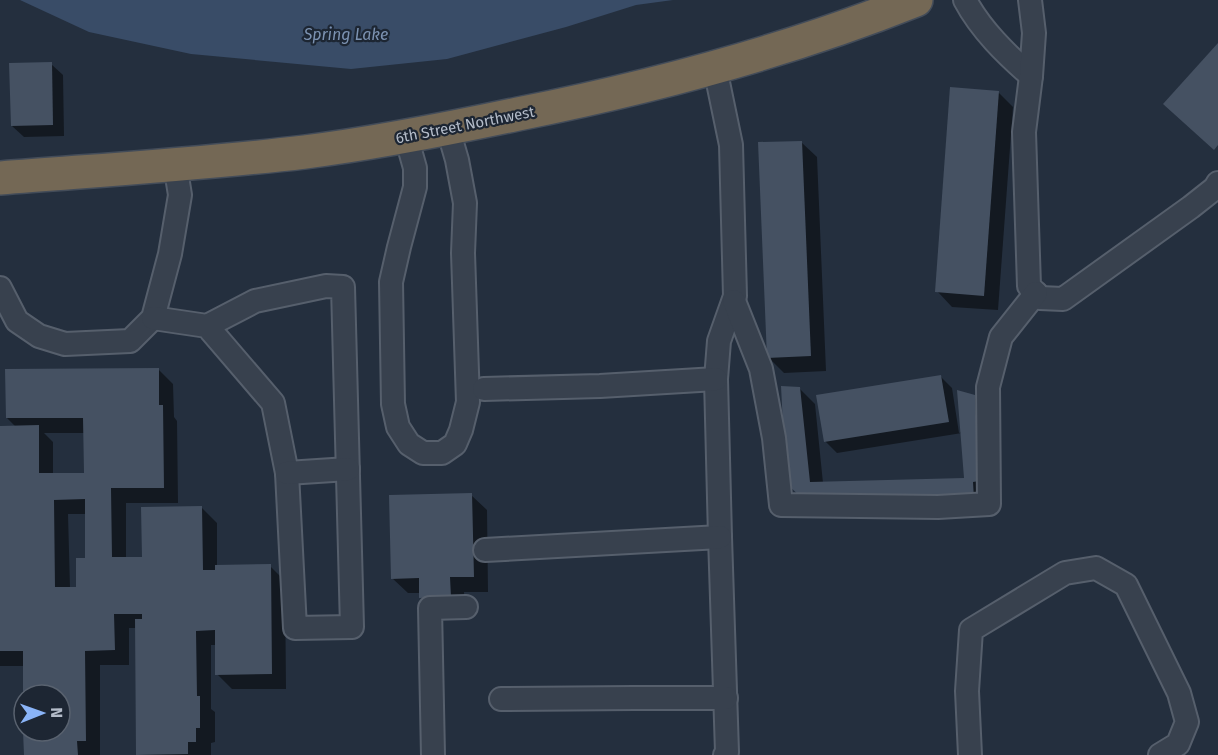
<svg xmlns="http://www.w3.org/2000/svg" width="1218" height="755" font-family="'Fira Sans',sans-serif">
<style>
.water{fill:#394c67}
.shadow{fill:#0007;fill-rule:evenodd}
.building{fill:#455162;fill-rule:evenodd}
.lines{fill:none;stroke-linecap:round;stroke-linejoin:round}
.minor-casing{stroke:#565f6c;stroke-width:26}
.highway-casing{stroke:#434c59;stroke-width:36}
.minor{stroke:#38414e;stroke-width:22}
.highway{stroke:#746855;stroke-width:33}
.labels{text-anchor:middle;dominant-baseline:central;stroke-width:4.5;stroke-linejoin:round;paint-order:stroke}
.street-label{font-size:15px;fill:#b4bcc9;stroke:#1d2633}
.water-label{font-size:16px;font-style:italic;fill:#7c92b1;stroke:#1d2633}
</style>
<rect width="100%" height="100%" fill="#242f3e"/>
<!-- water -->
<path class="water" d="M 20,0 L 673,0 L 636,5 L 566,27 L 447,59 L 351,69 L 191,54 L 89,32 Z"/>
<!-- shadow -->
<g class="shadow">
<path d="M 51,64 L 63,75 L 64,136 L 24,137 L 12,126 Z"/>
<path d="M 998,92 L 1013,107 L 998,310 L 952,307 L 937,291 Z"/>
<path d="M 801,142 L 817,157 L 826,371 L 784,373 L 769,358 Z"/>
<path d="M 158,369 L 173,384 L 174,417 L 177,421 L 178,503 L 126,503 L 126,559 L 143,559 L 202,508 L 217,523 L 217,566 L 270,566 L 285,581 L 286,689 L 232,689 L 217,674 L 217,645 L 211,645 L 211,709 L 215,712 L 215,742 L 211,743 L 211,755 L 139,755 L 137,628 L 129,628 L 129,665 L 100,665 L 100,755 L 25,755 L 25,731 L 60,731 L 60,695 L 25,695 L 24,666 L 0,666 L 0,427 L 16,427 L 7,418 ZM 44,433 L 85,433 L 86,474 L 53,474 L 53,442 ZM 68,514 L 86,514 L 87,560 L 78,588 L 70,588 Z"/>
<path d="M 941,377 L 952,388 L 959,433 L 962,432 L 974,397 L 990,412 L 994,496 L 804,498 L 800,389 L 815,404 L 823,483 L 965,480 L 962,433 L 837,453 L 825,441 Z"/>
<path d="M 471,495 L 487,510 L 488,592 L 464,592 L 465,612 L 436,612 L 421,597 L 421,593 L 408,593 L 392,578 Z"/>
</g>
<!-- building -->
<g class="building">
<path d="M 1218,43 L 1218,145 L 1214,150 L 1163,104 Z"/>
<path d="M 52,62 L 53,125 L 11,126 L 9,63 Z"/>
<path d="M 950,87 L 999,91 L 984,296 L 935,292 Z"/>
<path d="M 802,141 L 811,356 L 767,358 L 758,142 Z"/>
<path d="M 159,368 L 159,405 L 163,405 L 164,488 L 111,488 L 112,557 L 142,557 L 141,507 L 202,506 L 203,570 L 215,570 L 215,565 L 271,564 L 272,674 L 215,675 L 215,630 L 196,631 L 197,696 L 200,696 L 200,728 L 196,728 L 196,742 L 188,742 L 188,754 L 136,755 L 135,619 L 142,619 L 142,614 L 114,614 L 115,650 L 85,651 L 86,741 L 77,741 L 78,755 L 24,755 L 23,731 L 60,731 L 60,695 L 23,695 L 23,651 L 0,651 L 0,426 L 39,425 L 39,473 L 84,473 L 83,418 L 6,418 L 5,369 ZM 85,499 L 85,558 L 76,558 L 76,587 L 55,587 L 54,500 Z"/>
<path d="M 941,375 L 949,422 L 824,442 L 816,395 Z"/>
<path d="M 781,386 L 800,387 L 810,482 L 964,478 L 957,390 L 975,395 L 979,481 L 973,482 L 974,499 L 804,500 L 786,483 Z"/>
<path d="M 472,493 L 474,577 L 450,577 L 451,597 L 419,598 L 419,578 L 391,579 L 389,495 Z"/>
</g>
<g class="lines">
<!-- minor casing -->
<g class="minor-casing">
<g id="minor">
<path d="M 965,0 C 981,30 1006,54 1031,76"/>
<path d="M 1030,0 L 1034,33 L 1031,76 L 1024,132 L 1029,286 L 1040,298 L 1063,299 L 1191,207 L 1215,188 L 1218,183"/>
<path d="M 715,68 L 731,145 L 735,296 L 719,341 L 716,379 L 720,537 L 727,752 L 725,755"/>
<path d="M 406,136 L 415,168 L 415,187 L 399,247 L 391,282 L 393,404 L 398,427 L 409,444 L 423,453 L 442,453 L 455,444 L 461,430 L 468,402 L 463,253 L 465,203 L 457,160 L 448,129"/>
<path d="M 0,288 L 17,321 L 39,336 L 65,344 L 130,341 L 153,318 L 170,254 L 180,195 L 175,164"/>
<path d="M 734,301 L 761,369 L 774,438 L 781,505 L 938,507 L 989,504 L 988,387 L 1001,337 L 1036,293"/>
<path d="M 153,318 L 207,326 L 255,301 L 326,286 L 343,287 L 352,627 L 295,628 L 287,473 L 273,403 L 207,326"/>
<path d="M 484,389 L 600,386 L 716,379"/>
<path d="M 287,473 L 348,469"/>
<path d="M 485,550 L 720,537"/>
<path d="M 501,699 L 634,698 L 726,698"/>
<path d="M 433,755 L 430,608 L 466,607"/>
<path d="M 970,755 L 967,691 L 971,630 L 1065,573 L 1096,568 L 1126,585 L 1179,693 L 1187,722 L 1178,744 L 1160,755"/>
</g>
</g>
<!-- highway casing -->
<g class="highway-casing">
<path id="highway" d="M 0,178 C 102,170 204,164 305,152 C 377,143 447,129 518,114 C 653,87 788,51 916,0"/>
</g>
<!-- minor -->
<use href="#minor" class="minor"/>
<!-- highway -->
<use href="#highway" class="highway"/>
</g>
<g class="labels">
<!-- street labels -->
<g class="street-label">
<text transform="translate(465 125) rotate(-11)">6th Street Northwest</text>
</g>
<!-- water labels -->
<g class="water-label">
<text x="346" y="34">Spring Lake</text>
</g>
</g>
<!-- north arrow -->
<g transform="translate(42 713) rotate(89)"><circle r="28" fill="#1d2633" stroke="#59626f" stroke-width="1.5"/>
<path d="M0-4.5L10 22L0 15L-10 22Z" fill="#8ab4f8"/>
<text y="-9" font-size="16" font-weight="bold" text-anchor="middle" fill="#b4bcc9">N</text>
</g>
</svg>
